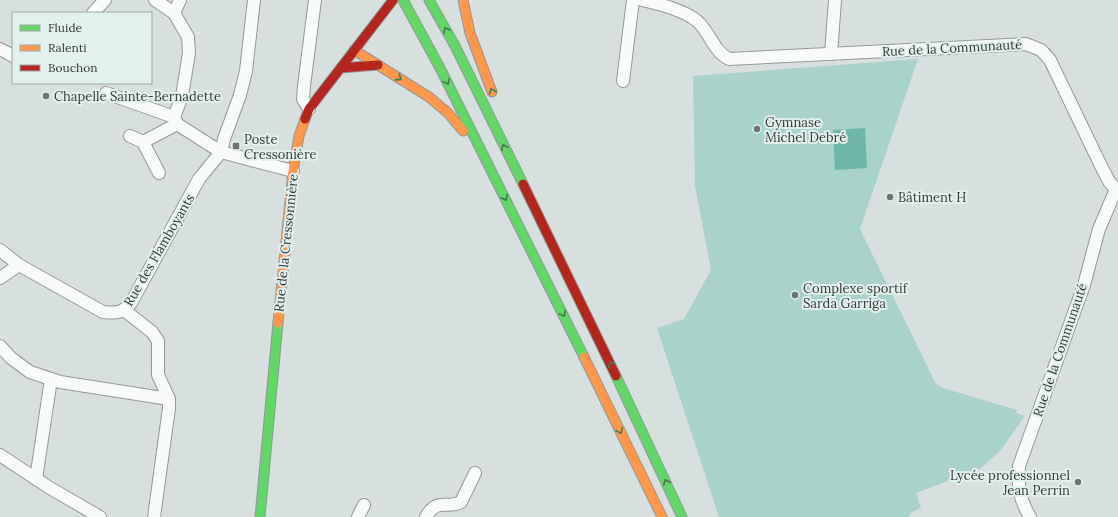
<svg xmlns="http://www.w3.org/2000/svg" width="1118" height="517" font-family="Lora,serif">
<style>
.green{fill:#a8d2ca}
.water{fill:#6eb6aa}
.lines{fill:none;stroke-linecap:round;stroke-linejoin:round}
.street-casing{stroke:#929898;stroke-width:14}
.fast-casing{stroke:#929898;stroke-width:11}
.slow-casing{stroke:#929898;stroke-width:11}
.jam-casing{stroke:#929898;stroke-width:11}
.street{stroke:#f9fafa;stroke-width:12}
.fast{stroke:#63d668;stroke-width:9}
.slow{stroke:#ff974d;stroke-width:9}
.jam{stroke:#b3261e;stroke-width:9}
.oneway{stroke:#47784b}
.poi-dot{fill:#6d7372;stroke:#e2f1ee;stroke-width:1.5}
.labels{text-anchor:middle;dominant-baseline:central;stroke-width:4;stroke-linejoin:round;paint-order:stroke}
.street-label{font-size:13px;fill:#343938;stroke:#e2f1ee}
.poi-label{font-size:13px;fill:#343938;stroke:#e2f1ee;text-anchor:start}
</style>
<rect width="100%" height="100%" fill="#d8e0df"/>
<!-- green -->
<path class="green" d="M 918,59 L 860,229 L 936,384 L 943,388 L 1017,410 L 1016,413 L 1025,416 L 1000,451 L 981,468 L 916,493 L 921,508 L 912,512 L 909,517 L 719,517 L 657,328 L 684,319 L 711,270 L 695,186 L 693,76 Z"/>
<!-- water -->
<path class="water" d="M 865,128 L 867,168 L 835,170 L 833,130 Z"/>
<g class="lines">
<!-- street casing -->
<g class="street-casing">
<g id="street">
<path d="M 155,0 L 174,13 L 188,37 L 189,53 L 182,96 L 174,117"/>
<path d="M 642,0 C 659,4 684,10 697,21 C 710,32 713,51 729,59 L 1026,44 L 1041,50 L 1050,60 L 1102,168 L 1110,183 L 1116,189 L 1099,229 L 1084,285 L 1019,466 C 1018,488 1019,498 1030,517"/>
<path d="M 93,13 L 105,0"/>
<path d="M 174,13 L 180,0"/>
<path d="M 0,49 L 13,56"/>
<path d="M 831,54 L 835,0"/>
<path d="M 623,81 L 633,0"/>
<path d="M 106,93 L 174,117"/>
<path d="M 309,109 L 303,99 L 304,86 L 315,0"/>
<path d="M 174,117 L 177,124 L 221,152 L 293,171"/>
<path d="M 130,136 L 143,142 L 159,173"/>
<path d="M 143,142 L 177,124"/>
<path d="M 0,250 L 19,265 L 103,312 C 117,313 121,314 131,303 L 199,179 L 221,152 L 224,139 L 240,95 L 246,71 L 254,0"/>
<path d="M 0,278 L 19,265"/>
<path d="M 124,310 L 152,332 L 158,341 L 158,375 L 169,399 L 169,408 L 154,517"/>
<path d="M 0,346 L 11,358 L 30,372 L 60,382 L 169,399"/>
<path d="M 0,455 L 50,488 L 100,517"/>
<path d="M 36,479 L 51,379"/>
<path d="M 358,517 L 364,505"/>
<path d="M 426,517 C 438,496 447,510 461,502 L 475,473"/>
</g>
</g>
<!-- fast casing -->
<g class="fast-casing">
<g id="fast">
<path d="M 403,0 L 440,68 L 584,357"/>
<path d="M 429,0 L 455,46 L 523,184"/>
<path d="M 616,376 L 682,517"/>
<path d="M 260,517 L 278,323"/>
</g>
</g>
<!-- slow casing -->
<g class="slow-casing">
<g id="slow">
<path d="M 463,0 L 470,33 L 492,92"/>
<path d="M 354,50 L 429,97 L 448,113 L 463,131"/>
<path d="M 278,323 L 293,171 L 299,136 L 305,119"/>
<path d="M 584,357 L 662,517"/>
</g>
</g>
<!-- jam casing -->
<g class="jam-casing">
<g id="jam">
<path d="M 341,68 L 378,65"/>
<path d="M 305,119 L 309,109 L 393,0"/>
<path d="M 523,184 L 616,376"/>
</g>
</g>
<!-- street -->
<use href="#street" class="street"/>
<!-- fast -->
<use href="#fast" class="fast"/>
<!-- slow -->
<use href="#slow" class="slow"/>
<!-- jam -->
<use href="#jam" class="jam"/>
</g>
<!-- one-way arrows -->
<defs><path id="oneway-chevron" d="M-2-3.5L2.5 0L-2 3.5" fill="none" stroke-width="1.6" stroke-linecap="round" stroke-linejoin="round"/></defs>
<g class="oneway">
<use href="#oneway-chevron" transform="translate(446 30) rotate(-119)"/>
<use href="#oneway-chevron" transform="translate(399 78) rotate(33)"/>
<use href="#oneway-chevron" transform="translate(447 82) rotate(63)"/>
<use href="#oneway-chevron" transform="translate(492 91) rotate(-111)"/>
<use href="#oneway-chevron" transform="translate(504 147) rotate(-116)"/>
<use href="#oneway-chevron" transform="translate(505 198) rotate(63)"/>
<use href="#oneway-chevron" transform="translate(563 314) rotate(63)"/>
<use href="#oneway-chevron" transform="translate(611 364) rotate(-115)"/>
<use href="#oneway-chevron" transform="translate(620 431) rotate(64)"/>
<use href="#oneway-chevron" transform="translate(666 482) rotate(-115)"/>
</g>
<!-- markers -->
<g class="poi-dot">
<circle cx="46" cy="96" r="4"/>
<circle cx="757" cy="129" r="4"/>
<rect x="232" y="142" width="8" height="8" rx="2"/>
<circle cx="890" cy="197" r="4"/>
<circle cx="795" cy="295" r="4"/>
<circle cx="1078" cy="482" r="4"/>
</g>
<g class="labels">
<!-- street labels -->
<g class="street-label">
<text transform="translate(952 48) rotate(-3)">Rue de la Communauté</text>
<text transform="translate(286 243) rotate(-84)">Rue de la Cressonnière</text>
<text transform="translate(159 250) rotate(-60)">Rue des Flamboyants</text>
<text transform="translate(1060 350) rotate(-71)">Rue de la Communauté</text>
</g>
<!-- poi labels -->
<g class="poi-label">
<text x="54" y="96">Chapelle Sainte-Bernadette</text>
<text x="765" y="122">Gymnase<tspan x="765" dy="15">Michel Debré</tspan></text>
<text x="244" y="139">Poste<tspan x="244" dy="15">Cressonière</tspan></text>
<text x="898" y="197">Bâtiment H</text>
<text x="803" y="288">Complexe sportif<tspan x="803" dy="15">Sarda Garriga</tspan></text>
<text x="1070" y="475" text-anchor="end">Lycée professionnel<tspan x="1070" dy="15">Jean Perrin</tspan></text>
</g>
</g>
<!-- legend -->
<rect x="12" y="12" width="140" height="72" fill="#e2f1ee" stroke="#9ca7a5"/>
<rect x="20" y="25" width="20" height="6" fill="#63d668" stroke="#9ca7a5"/>
<text x="48" y="32" font-size="12" fill="#343938">Fluide</text>
<rect x="20" y="45" width="20" height="6" fill="#ff974d" stroke="#9ca7a5"/>
<text x="48" y="52" font-size="12" fill="#343938">Ralenti</text>
<rect x="20" y="65" width="20" height="6" fill="#b3261e" stroke="#9ca7a5"/>
<text x="48" y="72" font-size="12" fill="#343938">Bouchon</text>
</svg>
